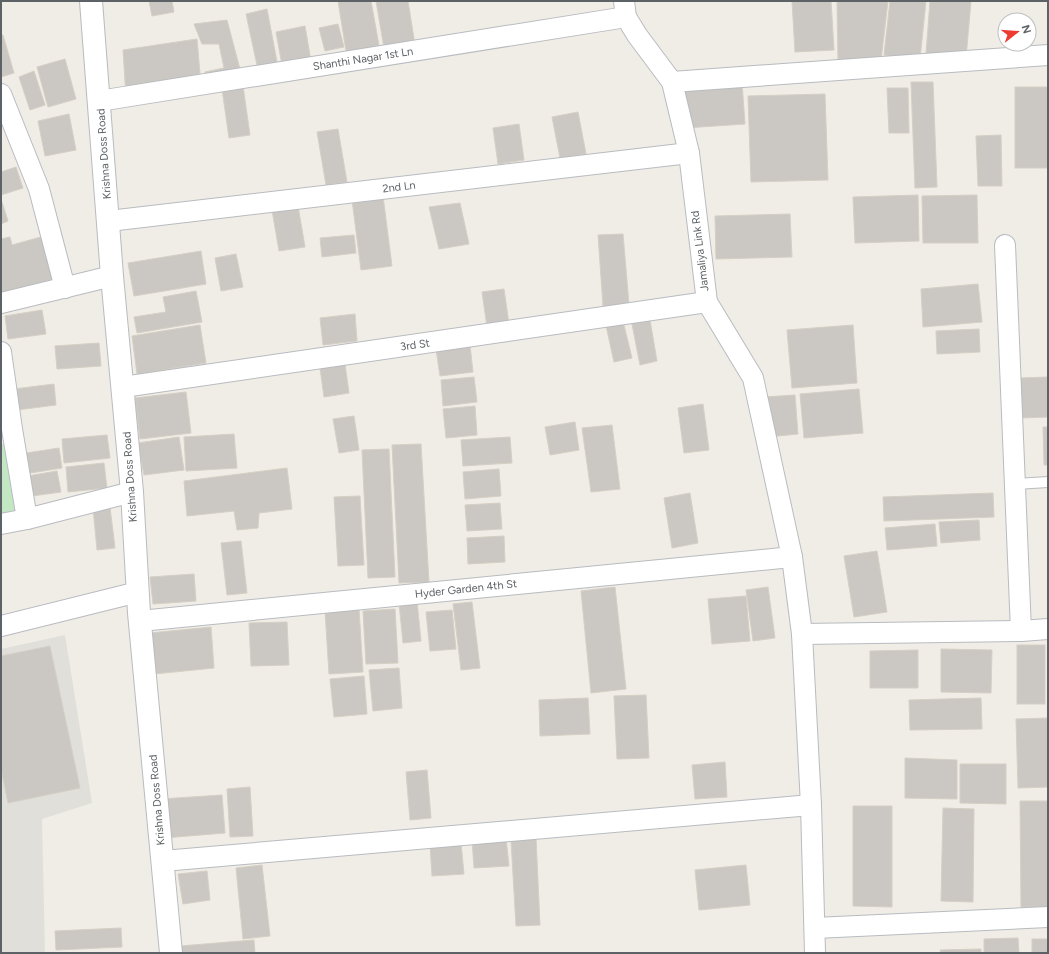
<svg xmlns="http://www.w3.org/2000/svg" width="1049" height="954" font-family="Figtree,sans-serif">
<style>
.industrial{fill:#e1dfda}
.green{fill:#c3e7c2}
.building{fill:#cbc8c3;stroke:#d5cfc4}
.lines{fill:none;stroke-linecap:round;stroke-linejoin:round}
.service-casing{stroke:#b8bbc0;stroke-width:12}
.minor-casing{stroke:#b8bbc0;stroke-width:22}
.tertiary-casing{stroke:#b8bbc0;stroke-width:24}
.service{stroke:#fff;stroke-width:10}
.minor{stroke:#fff;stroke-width:20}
.tertiary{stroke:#fff;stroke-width:22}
.labels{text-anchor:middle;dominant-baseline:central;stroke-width:3;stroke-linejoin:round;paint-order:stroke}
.street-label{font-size:11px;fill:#5d6266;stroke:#fff}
</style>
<rect width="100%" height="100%" fill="#f0ede6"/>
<!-- industrial -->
<path class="industrial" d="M 65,635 L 92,803 L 42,819 L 45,953 L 1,953 L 1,649 Z"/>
<!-- green -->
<path class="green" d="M 6,443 L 23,508 L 1,514 L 1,445 Z"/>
<!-- building -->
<g class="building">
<path d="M 149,1 L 172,1 L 174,12 L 152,16 Z"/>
<path d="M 338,1 L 371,1 L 380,51 L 347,57 Z"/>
<path d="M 376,1 L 408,1 L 415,45 L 384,48 Z"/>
<path d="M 792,1 L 831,1 L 834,50 L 795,52 Z"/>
<path d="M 837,1 L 888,1 L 881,60 L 838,61 Z"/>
<path d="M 890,1 L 926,1 L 920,59 L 884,55 Z"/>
<path d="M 930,1 L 971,1 L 966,58 L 926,54 Z"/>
<path d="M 267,9 L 278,67 L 258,70 L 246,14 Z"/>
<path d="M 227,20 L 241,73 L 205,77 L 205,72 L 224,68 L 219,44 L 202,44 L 194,24 Z"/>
<path d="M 338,24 L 344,47 L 325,51 L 319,28 Z"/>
<path d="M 305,26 L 311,61 L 282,65 L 276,32 Z"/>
<path d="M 1,35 L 3,35 L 14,73 L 1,77 Z"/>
<path d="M 197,39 L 201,85 L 126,97 L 123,50 Z"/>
<path d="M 65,59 L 76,99 L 48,107 L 37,67 Z"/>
<path d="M 34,71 L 45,105 L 30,110 L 19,77 Z"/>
<path d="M 911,82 L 933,82 L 937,187 L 915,188 Z"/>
<path d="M 742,83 L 745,124 L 685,128 L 682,88 Z"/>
<path d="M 243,86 L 250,135 L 229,138 L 222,89 Z"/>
<rect x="1015" y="87" width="33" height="81"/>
<path d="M 887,88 L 908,88 L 909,133 L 889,133 Z"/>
<path d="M 825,94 L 828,180 L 751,182 L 748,96 Z"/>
<path d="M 578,112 L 586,154 L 560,158 L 552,117 Z"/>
<path d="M 69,114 L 76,150 L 45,156 L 38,121 Z"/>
<path d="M 519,124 L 524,160 L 498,164 L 493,128 Z"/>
<path d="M 338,129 L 347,182 L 326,185 L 317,132 Z"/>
<path d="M 1001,135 L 1002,186 L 978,186 L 976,136 Z"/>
<path d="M 16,167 L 23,188 L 1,195 L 1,172 Z"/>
<path d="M 918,195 L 919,241 L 855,243 L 853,197 Z"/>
<path d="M 977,195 L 978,243 L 923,243 L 922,196 Z"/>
<path d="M 383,196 L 392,266 L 361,270 L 352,200 Z"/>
<path d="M 1,202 L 2,202 L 8,221 L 1,224 Z"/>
<path d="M 460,203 L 469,244 L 439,249 L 429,207 Z"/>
<path d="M 298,206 L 305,247 L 279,251 L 272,210 Z"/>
<path d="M 790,214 L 792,257 L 716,259 L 715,216 Z"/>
<path d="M 623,234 L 629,304 L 603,306 L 598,235 Z"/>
<path d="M 48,235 L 60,277 L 1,294 L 1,239 L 10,237 L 12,245 Z"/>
<path d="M 354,235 L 356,253 L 322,257 L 320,238 Z"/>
<path d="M 201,251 L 206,284 L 134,296 L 128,263 Z"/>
<path d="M 236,254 L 243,287 L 221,291 L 215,258 Z"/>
<path d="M 978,284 L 982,322 L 923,327 L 921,289 Z"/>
<path d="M 504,289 L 509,324 L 487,327 L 482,292 Z"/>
<path d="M 196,291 L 202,322 L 137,333 L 134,317 L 166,312 L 163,297 Z"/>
<path d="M 42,310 L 46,334 L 8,339 L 5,316 Z"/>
<path d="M 355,314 L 357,341 L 323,345 L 320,318 Z"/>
<path d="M 622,317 L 632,358 L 614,362 L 605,321 Z"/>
<path d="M 650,320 L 657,361 L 640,365 L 632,324 Z"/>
<path d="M 200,325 L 206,363 L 137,374 L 132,336 Z"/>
<path d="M 853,325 L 857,383 L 792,388 L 787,330 Z"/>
<path d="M 979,329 L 980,352 L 937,354 L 936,331 Z"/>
<path d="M 99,343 L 101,366 L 57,369 L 55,346 Z"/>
<path d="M 470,345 L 473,372 L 440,376 L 436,349 Z"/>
<path d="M 345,364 L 349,393 L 324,397 L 320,368 Z"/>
<path d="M 474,377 L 477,402 L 443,406 L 441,380 Z"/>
<path d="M 1048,377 L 1048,417 L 1021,418 L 1020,378 Z"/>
<path d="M 54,384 L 56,405 L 17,410 L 14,389 Z"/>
<path d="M 859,389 L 863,433 L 804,438 L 800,394 Z"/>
<path d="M 186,392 L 191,433 L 140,439 L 135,398 Z"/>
<path d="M 795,395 L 798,434 L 768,437 L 764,397 Z"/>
<path d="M 703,404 L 709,450 L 684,453 L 678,408 Z"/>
<path d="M 475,406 L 477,435 L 446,438 L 443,409 Z"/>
<path d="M 354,416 L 359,450 L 339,453 L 333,419 Z"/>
<path d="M 575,422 L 579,450 L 550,455 L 545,427 Z"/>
<path d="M 612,425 L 620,489 L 591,492 L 582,428 Z"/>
<path d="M 1043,427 L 1048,427 L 1048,465 L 1044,465 Z"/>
<path d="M 234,434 L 237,468 L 186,471 L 184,437 Z"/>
<path d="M 107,435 L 110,458 L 64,463 L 62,439 Z"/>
<path d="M 179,437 L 184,470 L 144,475 L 138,443 Z"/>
<path d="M 510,437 L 512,463 L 463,466 L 461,440 Z"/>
<path d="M 421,444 L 429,582 L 399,583 L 392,445 Z"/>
<path d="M 59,448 L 62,468 L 24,474 L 20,454 Z"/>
<path d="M 389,449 L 395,577 L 368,578 L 362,450 Z"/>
<path d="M 104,463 L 107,488 L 68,492 L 66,467 Z"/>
<path d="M 287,468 L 292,509 L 259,513 L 258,528 L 237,530 L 234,511 L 187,516 L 184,481 Z"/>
<path d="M 499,469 L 501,496 L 465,499 L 463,472 Z"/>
<path d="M 57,471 L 61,492 L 25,497 L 22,477 Z"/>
<path d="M 690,493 L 698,543 L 672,548 L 664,498 Z"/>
<path d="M 993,493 L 994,517 L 884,521 L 883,497 Z"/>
<path d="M 360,496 L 364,565 L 338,566 L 334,497 Z"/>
<path d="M 500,503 L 502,529 L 467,531 L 465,505 Z"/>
<path d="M 110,507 L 115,548 L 97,550 L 93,508 Z"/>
<path d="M 979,520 L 980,540 L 941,543 L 939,522 Z"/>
<path d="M 935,524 L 937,546 L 887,550 L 885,528 Z"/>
<path d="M 504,536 L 505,562 L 468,564 L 467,538 Z"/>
<path d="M 241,541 L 247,593 L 227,595 L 221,543 Z"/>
<path d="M 877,551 L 887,612 L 854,617 L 844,556 Z"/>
<path d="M 194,574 L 196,601 L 153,604 L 150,577 Z"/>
<path d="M 615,587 L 626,689 L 591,693 L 581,591 Z"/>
<path d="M 768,587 L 775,638 L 753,641 L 746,590 Z"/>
<path d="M 746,596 L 750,641 L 712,644 L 708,599 Z"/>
<path d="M 417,601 L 421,641 L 403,643 L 399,603 Z"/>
<path d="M 472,602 L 480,668 L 461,670 L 453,604 Z"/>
<path d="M 359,609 L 363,672 L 329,674 L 325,611 Z"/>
<path d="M 395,609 L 398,663 L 366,664 L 363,611 Z"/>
<path d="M 452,610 L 456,649 L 430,651 L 426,612 Z"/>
<path d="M 287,622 L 289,665 L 251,666 L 249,623 Z"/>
<path d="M 211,627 L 214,668 L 154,674 L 150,633 Z"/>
<rect x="1017" y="645" width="28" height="59"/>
<path d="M 50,646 L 80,788 L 8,803 L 1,768 L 1,656 Z"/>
<path d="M 941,649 L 992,650 L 991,693 L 941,692 Z"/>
<path d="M 918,650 L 918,688 L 870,688 L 870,651 Z"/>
<path d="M 399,668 L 402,708 L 373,711 L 369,670 Z"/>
<path d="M 364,676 L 367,714 L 334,717 L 330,679 Z"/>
<path d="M 646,695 L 649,758 L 617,759 L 614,696 Z"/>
<path d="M 588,698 L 590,734 L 540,736 L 539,700 Z"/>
<path d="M 981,698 L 982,729 L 910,730 L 909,700 Z"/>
<path d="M 1048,718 L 1048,787 L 1018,788 L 1016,719 Z"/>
<path d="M 905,758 L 957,760 L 957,799 L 905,798 Z"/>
<path d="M 725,762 L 727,797 L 695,799 L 692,765 Z"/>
<path d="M 960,764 L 1006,764 L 1006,804 L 960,803 Z"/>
<path d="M 427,770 L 431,818 L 410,820 L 406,772 Z"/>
<path d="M 250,787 L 253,836 L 230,837 L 227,789 Z"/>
<path d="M 222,795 L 225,833 L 164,838 L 161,799 Z"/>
<path d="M 1020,801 L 1048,801 L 1048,907 L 1021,907 Z"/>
<path d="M 853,806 L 892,806 L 892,907 L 853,906 Z"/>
<path d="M 943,808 L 974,809 L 973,902 L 941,901 Z"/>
<path d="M 506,838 L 509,866 L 474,868 L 472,840 Z"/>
<path d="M 536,838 L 540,925 L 516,926 L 511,840 Z"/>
<path d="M 461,843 L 464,874 L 432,876 L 430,845 Z"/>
<path d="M 262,865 L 270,936 L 243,939 L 236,868 Z"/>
<path d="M 746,865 L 750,905 L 699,910 L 695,870 Z"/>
<path d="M 207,871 L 210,900 L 183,904 L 178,874 Z"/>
<path d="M 121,928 L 122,947 L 56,950 L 55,931 Z"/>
<path d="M 1018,938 L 1019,953 L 984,953 L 984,939 Z"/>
<rect x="1032" y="939" width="16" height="14"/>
<path d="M 254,940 L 255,953 L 180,953 L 180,946 Z"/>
<path d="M 981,949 L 981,953 L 941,953 L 940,950 Z"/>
</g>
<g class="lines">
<!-- service casing -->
<g class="service-casing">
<path id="service" d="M 1015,484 L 1048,482"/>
</g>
<!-- minor casing -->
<g class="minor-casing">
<g id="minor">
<path d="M 624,1 L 626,17 L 637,35 L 672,82 L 689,153 L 707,302 L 753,378 L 792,557 L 802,634 L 811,805 L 815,953"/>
<path d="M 672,82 L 1048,55"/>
<path d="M 1,94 L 39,189 L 65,288"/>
<path d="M 99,101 L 626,17"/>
<path d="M 109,221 L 689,153"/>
<path d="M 1005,245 L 1021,631"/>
<path d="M 1,303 L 112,276"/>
<path d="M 1,352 L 12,429 L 27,519"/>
<path d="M 123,387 L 707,302"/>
<path d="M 1,524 L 27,519 L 132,492"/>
<path d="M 140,621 L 792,557"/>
<path d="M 1,626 L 138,592"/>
<path d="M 802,634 L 1021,631 L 1048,629"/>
<path d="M 163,861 L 811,805"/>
<path d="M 815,928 L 1048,917"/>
</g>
</g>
<!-- tertiary casing -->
<g class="tertiary-casing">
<path id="tertiary" d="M 91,1 L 112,276 L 132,492 L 139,613 L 171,953"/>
</g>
<!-- service -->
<use href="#service" class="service"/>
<!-- minor -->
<use href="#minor" class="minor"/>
<!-- tertiary -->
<use href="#tertiary" class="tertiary"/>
</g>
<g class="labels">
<!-- street labels -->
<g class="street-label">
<text transform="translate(363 59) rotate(-9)">Shanthi Nagar 1st Ln</text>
<text transform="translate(104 154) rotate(-94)">Krishna Doss Road</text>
<text transform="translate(399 187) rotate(-7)">2nd Ln</text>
<text transform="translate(700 251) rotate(-97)">Jamaliya Link Rd</text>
<text transform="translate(415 345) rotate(-8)">3rd St</text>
<text transform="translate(130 477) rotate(-94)">Krishna Doss Road</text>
<text transform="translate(466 589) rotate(-6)">Hyder Garden 4th St</text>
<text transform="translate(157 800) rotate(-95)">Krishna Doss Road</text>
</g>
</g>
<!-- border -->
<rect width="1049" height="954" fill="none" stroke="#5d6266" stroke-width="4"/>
<!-- north arrow -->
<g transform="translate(1017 32) rotate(73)"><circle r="19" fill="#ffffff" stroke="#bec0c2"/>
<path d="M0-3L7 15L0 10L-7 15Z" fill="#ec3b30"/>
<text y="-6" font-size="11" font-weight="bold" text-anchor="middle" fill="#5d6266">N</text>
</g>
</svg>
